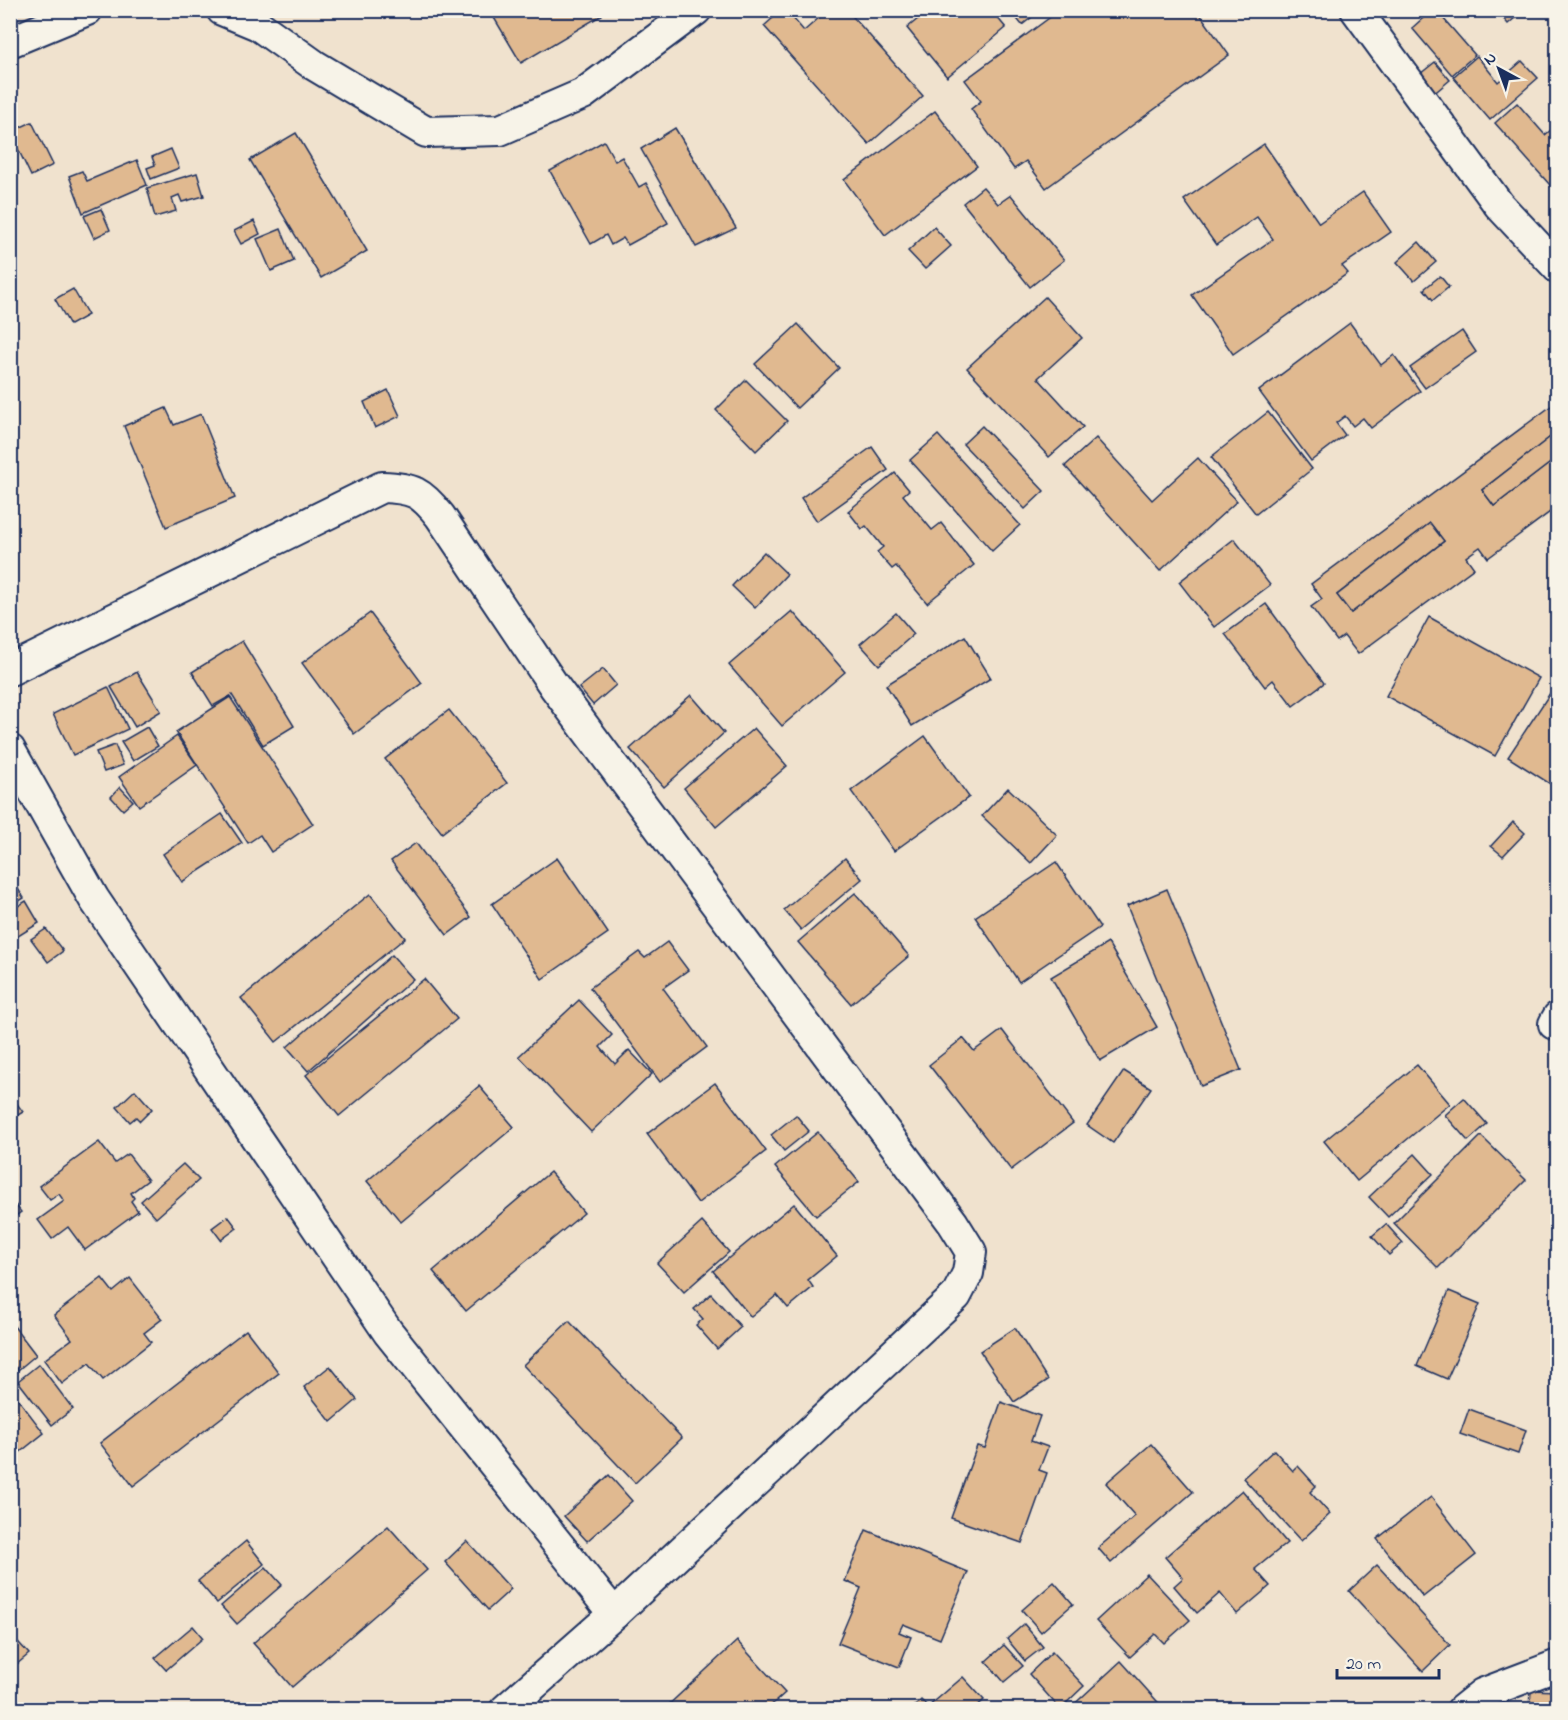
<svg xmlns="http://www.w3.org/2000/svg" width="1568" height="1720" font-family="'Indie Flower',sans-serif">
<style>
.building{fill:#e0b990;stroke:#1b2f5e;stroke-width:1.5;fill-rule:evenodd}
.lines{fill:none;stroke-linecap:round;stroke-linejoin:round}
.minor-casing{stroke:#1b2f5e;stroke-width:34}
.minor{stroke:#f7f3e8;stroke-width:30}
</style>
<rect width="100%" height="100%" fill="#f0e2ce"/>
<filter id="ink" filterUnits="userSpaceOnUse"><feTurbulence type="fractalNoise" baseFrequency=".0167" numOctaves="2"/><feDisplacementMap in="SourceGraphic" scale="12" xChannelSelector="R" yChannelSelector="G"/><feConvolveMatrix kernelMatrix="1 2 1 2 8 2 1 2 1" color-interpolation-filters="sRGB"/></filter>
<g filter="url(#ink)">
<!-- building -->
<g class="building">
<path d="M 600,10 L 602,15 L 521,63 L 490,11 Z"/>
<path d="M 782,10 L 786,10 L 804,31 L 828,10 L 847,10 L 923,96 L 869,144 L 764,26 Z"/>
<path d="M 923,10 L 946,10 L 947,13 L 950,10 L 991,10 L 1006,28 L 947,77 L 907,28 L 925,13 Z"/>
<path d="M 1010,10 L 1041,10 L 1022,25 Z"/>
<path d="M 1060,10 L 1197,10 L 1229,55 L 1046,188 L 1026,161 L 1014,169 L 971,109 L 981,101 L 965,80 Z"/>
<path d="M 1432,10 L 1436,10 L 1475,55 L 1452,75 L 1412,28 Z"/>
<path d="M 1496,10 L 1524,10 L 1508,24 Z"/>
<path d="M 1477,56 L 1498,82 L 1522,61 L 1538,78 L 1490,120 L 1453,77 Z"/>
<path d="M 1435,62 L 1450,80 L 1431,96 L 1415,78 Z"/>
<path d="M 1517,103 L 1545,135 L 1558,124 L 1558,194 L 1495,123 Z"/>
<path d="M 935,111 L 977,166 L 885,235 L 844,180 Z"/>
<path d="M 32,122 L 53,165 L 31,176 L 10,132 Z"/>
<path d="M 675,128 L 736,228 L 696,247 L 641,149 Z"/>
<path d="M 296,133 L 367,251 L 321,278 L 250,160 Z"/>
<path d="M 604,141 L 615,161 L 622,157 L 639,187 L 646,183 L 668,223 L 628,245 L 623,238 L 611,245 L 606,235 L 591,244 L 550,171 Z"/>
<path d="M 1264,144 L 1319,223 L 1363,192 L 1391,232 L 1342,266 L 1348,273 L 1233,354 L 1192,295 L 1273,239 L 1257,217 L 1216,245 L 1184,200 Z"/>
<path d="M 171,149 L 179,168 L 151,179 L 147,168 L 155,165 L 152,157 Z"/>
<path d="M 137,160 L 147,185 L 83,213 L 69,176 L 82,171 L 87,181 Z"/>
<path d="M 197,173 L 204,196 L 182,202 L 179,195 L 172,198 L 176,211 L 155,217 L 147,188 Z"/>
<path d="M 983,187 L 998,204 L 1011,195 L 1064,260 L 1030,287 L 963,203 Z"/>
<path d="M 101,209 L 110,230 L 94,238 L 84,216 Z"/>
<path d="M 254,221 L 260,234 L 241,244 L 234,231 Z"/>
<path d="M 934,227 L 951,246 L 925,269 L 908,251 Z"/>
<path d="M 281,229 L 294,261 L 271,271 L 257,239 Z"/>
<path d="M 1419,242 L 1436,262 L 1414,281 L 1397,262 Z"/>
<path d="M 1440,276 L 1449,287 L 1433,300 L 1424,289 Z"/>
<path d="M 73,289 L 88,315 L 70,325 L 55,299 Z"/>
<path d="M 1045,297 L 1082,338 L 1038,378 L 1083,427 L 1049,457 L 967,368 Z"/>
<path d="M 1350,323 L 1381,365 L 1394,355 L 1420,391 L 1371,428 L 1363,418 L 1353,426 L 1345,416 L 1336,423 L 1345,435 L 1311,461 L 1259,391 Z"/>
<path d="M 798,324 L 839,368 L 797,408 L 755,364 Z"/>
<path d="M 1462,331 L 1476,352 L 1425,388 L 1410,368 Z"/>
<path d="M 746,380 L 787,421 L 756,451 L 716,410 Z"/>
<path d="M 388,390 L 400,416 L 375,428 L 364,402 Z"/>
<path d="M 1558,401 L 1558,431 L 1482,490 L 1494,506 L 1558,457 L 1558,506 L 1488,558 L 1480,547 L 1466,557 L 1474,568 L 1358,654 L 1344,636 L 1337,641 L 1311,607 L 1322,599 L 1311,584 ZM 1430,523 L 1444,541 L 1351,613 L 1337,595 Z"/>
<path d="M 166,408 L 174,425 L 201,414 L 235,498 L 166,527 L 124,426 Z"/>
<path d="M 1268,412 L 1312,469 L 1256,514 L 1211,457 Z"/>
<path d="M 982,426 L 1044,491 L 1025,509 L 963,444 Z"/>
<path d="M 1558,431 L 1558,457 L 1494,506 L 1482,490 Z"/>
<path d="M 938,435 L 1020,525 L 992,551 L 910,460 Z"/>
<path d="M 1096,438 L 1152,500 L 1198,458 L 1237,501 L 1160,571 L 1065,466 Z"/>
<path d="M 872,447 L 888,470 L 817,521 L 801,498 Z"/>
<path d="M 895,473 L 909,490 L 903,495 L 932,530 L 941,523 L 974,565 L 927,603 L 896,566 L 892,569 L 877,552 L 883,547 L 866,526 L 862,529 L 848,511 Z"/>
<path d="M 1430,523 L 1444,541 L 1351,613 L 1337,595 Z"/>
<path d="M 1234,539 L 1270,585 L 1214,627 L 1179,582 Z"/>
<path d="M 764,552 L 787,574 L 755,608 L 732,586 Z"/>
<path d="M 1266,604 L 1324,683 L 1293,706 L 1273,680 L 1265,687 L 1225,634 Z"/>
<path d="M 792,611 L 845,672 L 782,726 L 729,665 Z"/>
<path d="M 370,613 L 422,683 L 354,734 L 302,663 Z"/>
<path d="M 896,613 L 914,634 L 879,665 L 860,644 Z"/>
<path d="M 1429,617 L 1539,678 L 1495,756 L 1386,696 Z"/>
<path d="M 965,636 L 991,678 L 912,726 L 886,685 Z"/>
<path d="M 242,641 L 294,726 L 263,745 L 232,695 L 213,706 L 192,672 Z"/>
<path d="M 603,669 L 616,685 L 593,705 L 579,688 Z"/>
<path d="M 137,672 L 161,711 L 135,727 L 111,687 Z"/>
<path d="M 1558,681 L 1558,789 L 1508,757 Z"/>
<path d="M 108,687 L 128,729 L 73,755 L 53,714 Z"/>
<path d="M 691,695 L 724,733 L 664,787 L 630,749 Z"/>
<path d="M 230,697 L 313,824 L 271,852 L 260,835 L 248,843 L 176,732 Z"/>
<path d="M 449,710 L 507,783 L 442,833 L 385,759 Z"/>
<path d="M 147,727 L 158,746 L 133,761 L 121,742 Z"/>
<path d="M 754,728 L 787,766 L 716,827 L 684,788 Z"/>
<path d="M 177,736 L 197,765 L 139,806 L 119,777 Z"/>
<path d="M 925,736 L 969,797 L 894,851 L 851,791 Z"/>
<path d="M 115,745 L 123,765 L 104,772 L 96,752 Z"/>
<path d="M 120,787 L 133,801 L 123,810 L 111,797 Z"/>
<path d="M 1008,788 L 1057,835 L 1031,863 L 982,816 Z"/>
<path d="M 222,814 L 242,843 L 182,882 L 163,854 Z"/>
<path d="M 1513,822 L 1525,833 L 1503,856 L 1491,846 Z"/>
<path d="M 416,843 L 471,917 L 447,935 L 391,861 Z"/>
<path d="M 557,858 L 608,933 L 542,979 L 492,904 Z"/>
<path d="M 845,858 L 862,879 L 801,930 L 784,910 Z"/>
<path d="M 1056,862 L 1100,927 L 1019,982 L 975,917 Z"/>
<path d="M 10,877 L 24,898 L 10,907 Z"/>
<path d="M 1167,889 L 1241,1070 L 1201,1086 L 1127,906 Z"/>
<path d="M 855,893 L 909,956 L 851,1004 L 798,942 Z"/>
<path d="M 370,894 L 405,938 L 276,1042 L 241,998 Z"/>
<path d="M 26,901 L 39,923 L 15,938 L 10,931 L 10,911 Z"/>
<path d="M 46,929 L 63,951 L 48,962 L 31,939 Z"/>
<path d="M 667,942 L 688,970 L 663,988 L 707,1047 L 660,1082 L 590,988 L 639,952 L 645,958 Z"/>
<path d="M 1108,943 L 1157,1027 L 1100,1061 L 1051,977 Z"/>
<path d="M 392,955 L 413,979 L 308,1071 L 287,1047 Z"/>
<path d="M 424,979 L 457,1019 L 339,1116 L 306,1075 Z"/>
<path d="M 579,1000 L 612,1035 L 600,1047 L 615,1064 L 629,1050 L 652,1074 L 591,1132 L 519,1056 Z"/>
<path d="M 1002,1030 L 1073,1123 L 1011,1170 L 929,1065 L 963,1038 L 974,1051 Z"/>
<path d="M 1417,1065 L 1450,1104 L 1357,1181 L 1324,1141 Z"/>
<path d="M 1124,1071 L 1151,1088 L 1113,1143 L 1087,1125 Z"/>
<path d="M 715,1083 L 766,1151 L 698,1203 L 647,1134 Z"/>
<path d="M 479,1086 L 514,1127 L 401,1222 L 367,1181 Z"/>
<path d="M 135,1090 L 152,1109 L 140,1121 L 136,1117 L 130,1122 L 117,1107 Z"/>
<path d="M 10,1094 L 23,1112 L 10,1120 Z"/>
<path d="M 1464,1098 L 1487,1124 L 1468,1141 L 1445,1115 Z"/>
<path d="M 796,1115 L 809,1131 L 784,1151 L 771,1135 Z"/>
<path d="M 818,1132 L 859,1182 L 816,1216 L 775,1167 Z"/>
<path d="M 1481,1136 L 1526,1180 L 1438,1268 L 1394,1223 Z"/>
<path d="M 99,1142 L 115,1163 L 128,1154 L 148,1180 L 131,1193 L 134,1198 L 131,1201 L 138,1211 L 85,1250 L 68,1227 L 52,1239 L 38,1220 L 64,1201 L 59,1194 L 50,1200 L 39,1186 Z"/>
<path d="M 1415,1154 L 1433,1174 L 1388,1217 L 1369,1197 Z"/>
<path d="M 183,1164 L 199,1180 L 156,1218 L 141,1201 Z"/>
<path d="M 550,1172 L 584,1213 L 466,1311 L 433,1271 Z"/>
<path d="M 10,1198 L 21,1212 L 10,1220 Z"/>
<path d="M 794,1204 L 837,1256 L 808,1280 L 813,1287 L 788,1308 L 777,1295 L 751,1317 L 713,1271 Z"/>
<path d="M 228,1216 L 237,1228 L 221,1240 L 212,1228 Z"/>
<path d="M 702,1222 L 729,1252 L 684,1292 L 657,1263 Z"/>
<path d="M 1386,1224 L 1403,1243 L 1389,1255 L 1372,1236 Z"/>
<path d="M 102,1278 L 113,1292 L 130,1278 L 162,1319 L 144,1333 L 151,1342 L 103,1380 L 89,1363 L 62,1384 L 44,1360 L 72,1339 L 54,1315 Z"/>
<path d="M 1449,1291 L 1480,1304 L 1447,1379 L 1417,1366 Z"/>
<path d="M 711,1294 L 741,1327 L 717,1349 L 696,1325 L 703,1319 L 694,1309 Z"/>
<path d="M 10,1321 L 36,1355 L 18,1370 L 10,1360 Z"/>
<path d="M 569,1321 L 682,1438 L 635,1483 L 523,1365 Z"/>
<path d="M 1015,1328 L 1048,1380 L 1014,1402 L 980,1351 Z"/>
<path d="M 246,1330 L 279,1373 L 133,1486 L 100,1443 Z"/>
<path d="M 39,1364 L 73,1409 L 52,1425 L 18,1381 Z"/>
<path d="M 330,1366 L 357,1400 L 331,1422 L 304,1387 Z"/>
<path d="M 15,1395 L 44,1433 L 19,1453 L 10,1442 L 10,1399 Z"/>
<path d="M 1001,1402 L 1040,1416 L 1031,1441 L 1048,1447 L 1039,1470 L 1047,1473 L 1022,1543 L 951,1518 L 977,1446 L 985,1448 Z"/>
<path d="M 1469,1409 L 1526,1430 L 1518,1454 L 1460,1434 Z"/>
<path d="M 1151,1444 L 1193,1492 L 1111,1563 L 1098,1548 L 1135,1516 L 1106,1483 Z"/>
<path d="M 1274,1450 L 1293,1471 L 1298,1466 L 1316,1486 L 1310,1492 L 1330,1514 L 1301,1541 L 1243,1478 Z"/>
<path d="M 609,1475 L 632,1501 L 587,1541 L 564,1516 Z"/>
<path d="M 1242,1490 L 1287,1543 L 1255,1569 L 1270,1586 L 1237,1614 L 1220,1593 L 1197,1613 L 1174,1586 L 1183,1578 L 1165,1557 Z"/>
<path d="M 1431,1497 L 1476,1555 L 1423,1597 L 1377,1539 Z"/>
<path d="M 388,1526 L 427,1570 L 292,1687 L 253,1643 Z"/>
<path d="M 866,1530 L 968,1572 L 940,1639 L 903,1624 L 899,1632 L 911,1637 L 899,1667 L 838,1643 L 861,1588 L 845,1581 Z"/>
<path d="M 246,1541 L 264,1564 L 217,1603 L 198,1581 Z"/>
<path d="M 467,1541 L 511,1589 L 488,1610 L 445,1562 Z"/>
<path d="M 1377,1565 L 1450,1645 L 1423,1671 L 1349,1591 Z"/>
<path d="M 266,1567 L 282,1585 L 237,1624 L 221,1606 Z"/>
<path d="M 1147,1574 L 1190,1620 L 1164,1643 L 1155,1634 L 1130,1657 L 1096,1621 Z"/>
<path d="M 1054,1582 L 1073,1604 L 1041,1632 L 1022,1610 Z"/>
<path d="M 1024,1624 L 1043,1647 L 1025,1661 L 1007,1639 Z"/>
<path d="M 193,1626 L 203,1638 L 166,1670 L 155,1658 Z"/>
<path d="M 10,1633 L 29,1654 L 10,1670 Z"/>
<path d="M 737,1641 L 785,1693 L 766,1710 L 663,1710 Z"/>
<path d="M 1004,1645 L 1023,1666 L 1004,1682 L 986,1661 Z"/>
<path d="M 1052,1652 L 1084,1686 L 1060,1709 L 1029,1674 Z"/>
<path d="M 1121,1661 L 1165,1710 L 1068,1710 Z"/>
<path d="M 963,1677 L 984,1700 L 973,1710 L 911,1710 L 921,1700 L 928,1707 Z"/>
<path d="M 1531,1690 L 1556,1691 L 1556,1710 L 1530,1710 Z"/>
</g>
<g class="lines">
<!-- minor casing -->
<g class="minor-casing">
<g id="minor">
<path d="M 222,10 L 258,25 L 314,65 L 426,132 L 500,130 L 583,94 L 696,10"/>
<path d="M 1356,10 L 1499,205 L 1558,268"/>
<path d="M 10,42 L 87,10"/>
<path d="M 10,670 L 382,487 C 413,488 421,492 440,516 L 554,686 L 953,1223 L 971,1252 L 968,1273 L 956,1296 L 614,1614 L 505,1710"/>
<path d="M 10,750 L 94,899 L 388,1332 L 614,1614"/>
<path d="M 1554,1024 L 1558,1017"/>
<path d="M 1462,1710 L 1482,1694 L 1558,1665"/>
</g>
</g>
<!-- minor -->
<use href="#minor" class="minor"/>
</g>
</g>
<!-- margin -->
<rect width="1568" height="1720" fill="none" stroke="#f7f3e8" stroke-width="36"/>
<rect x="18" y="18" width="1532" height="1684" fill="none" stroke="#1b2f5e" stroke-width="2" filter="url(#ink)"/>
<!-- north arrow -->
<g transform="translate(1499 69) rotate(319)" stroke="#f7f3e8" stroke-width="4.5" paint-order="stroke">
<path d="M0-4.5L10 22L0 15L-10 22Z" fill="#1b2f5e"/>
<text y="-9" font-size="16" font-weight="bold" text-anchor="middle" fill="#1b2f5e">N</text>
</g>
<!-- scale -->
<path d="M1337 1669v9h102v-9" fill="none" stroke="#1b2f5e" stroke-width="3"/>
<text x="1346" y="1669" font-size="18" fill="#1b2f5e" stroke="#f7f3e8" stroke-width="4.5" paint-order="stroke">20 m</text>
</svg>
